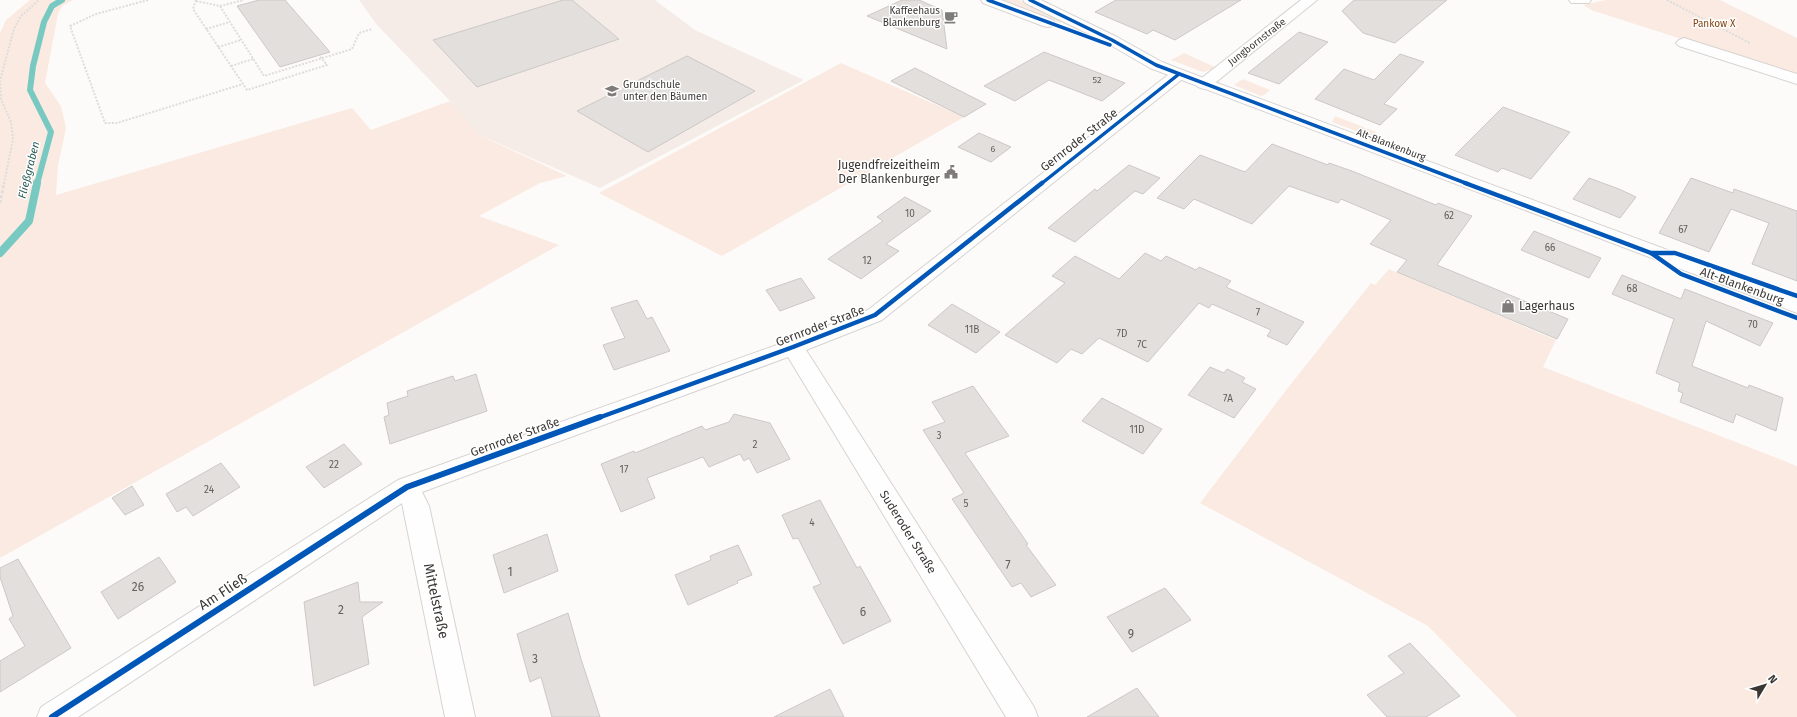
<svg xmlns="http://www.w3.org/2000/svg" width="1797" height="717" font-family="'Fira Sans',sans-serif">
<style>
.built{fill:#f5ece8}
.green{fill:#faeae1}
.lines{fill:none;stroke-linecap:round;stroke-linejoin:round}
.stream-far1{stroke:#77c9c1;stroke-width:6}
.stream{stroke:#77c9c1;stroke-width:8}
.building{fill:#e2dfdd;stroke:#cbc8c6}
.minor-casing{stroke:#d6d3d1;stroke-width:2}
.major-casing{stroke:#d6d3d1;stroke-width:2}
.path-far1{stroke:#dedddd;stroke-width:2;stroke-dasharray:2 1.5;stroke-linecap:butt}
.path{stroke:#dedddd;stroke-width:2.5;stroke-dasharray:3 2;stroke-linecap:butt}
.minor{fill:#fffefe;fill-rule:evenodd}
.major{fill:#fffefe;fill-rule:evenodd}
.cycleway-far2-casing{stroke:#fff;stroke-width:5.5}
.cycleway-far1-casing{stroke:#fff;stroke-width:7}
.cycleway-casing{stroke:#fff;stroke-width:8}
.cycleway-far2{stroke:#0057b8;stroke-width:3.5}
.cycleway-far1{stroke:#0057b8;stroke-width:4.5}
.cycleway{stroke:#0057b8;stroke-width:6}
.labels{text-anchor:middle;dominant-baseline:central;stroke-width:3;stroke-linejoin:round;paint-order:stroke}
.far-number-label{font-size:9px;fill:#64605e}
.far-poi-label{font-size:10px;fill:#3a3634;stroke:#fff;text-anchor:end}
.far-park-label{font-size:10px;fill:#854310;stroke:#fff}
.far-street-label{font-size:10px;fill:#3a3634;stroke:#fff}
.number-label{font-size:10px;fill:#64605e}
.far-water-label{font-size:11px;font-style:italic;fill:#2c5d58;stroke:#fff}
.street-label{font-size:12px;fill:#3a3634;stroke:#fff}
.poi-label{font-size:12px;fill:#3a3634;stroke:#fff;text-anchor:end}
.near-number-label{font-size:12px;fill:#64605e}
.near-street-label{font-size:14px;fill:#3a3634;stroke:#fff}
</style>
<rect width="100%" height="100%" fill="#fdfbf9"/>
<!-- built -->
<path class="built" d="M 359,0 L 655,0 L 695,30 L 804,80 L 600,188 L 479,135 L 450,101 L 377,25 Z"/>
<!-- green -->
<g class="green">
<path d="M 30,0 L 73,0 L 62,6 L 58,14 L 45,83 L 61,106 L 66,128 L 58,166 L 56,195 L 352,108 L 371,130 L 450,101 L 479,135 L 567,176 L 540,183 L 479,216 L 559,245 L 0,558 L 0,33 L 6,20 Z"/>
<path d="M 998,0 L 1019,0 L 1063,21 L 1059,23 Z"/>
<path d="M 1606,0 L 1720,0 L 1797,38 L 1797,76 L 1591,10 L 1583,5 Z"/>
<path d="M 1184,53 L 1217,68 L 1203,72 L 1171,60 Z"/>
<path d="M 841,63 L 964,117 L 722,256 L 599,193 Z"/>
<path d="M 1243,79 L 1270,90 L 1264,95 L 1261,96 L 1234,85 Z"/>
<path d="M 1335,116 L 1376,132 L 1374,135 L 1369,136 L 1332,122 Z"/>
<path d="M 1389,269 L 1556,340 L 1543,367 L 1797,466 L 1797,717 L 1517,717 L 1428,626 L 1200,503 L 1287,389 L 1371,283 L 1375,285 Z"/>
</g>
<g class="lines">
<!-- stream-far1 -->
<path class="stream-far1" d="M 37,184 L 51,132 L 30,90 L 33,66 L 44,22 L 52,6 L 62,0"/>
<!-- stream -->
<path class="stream" d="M 0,253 L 29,221 L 37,183"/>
</g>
<!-- building -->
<g class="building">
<path d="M 259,0 L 285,0 L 330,52 L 280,67 L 237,6 Z"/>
<path d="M 563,0 L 572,0 L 619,39 L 477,87 L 433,40 Z"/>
<path d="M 902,0 L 919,0 L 942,10 L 947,49 L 867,16 Z"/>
<path d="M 1116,0 L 1241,0 L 1175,40 L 1153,30 L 1147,34 L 1095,12 Z"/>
<path d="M 1354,0 L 1447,0 L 1395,43 L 1363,33 L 1342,11 Z"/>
<path d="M 1299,32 L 1328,42 L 1279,84 L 1248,73 Z"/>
<path d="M 1044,52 L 1125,83 L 1102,101 L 1049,80 L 1015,101 L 984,86 Z"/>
<path d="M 1400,54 L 1424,62 L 1384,104 L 1397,109 L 1380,125 L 1315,99 L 1344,69 L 1374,80 Z"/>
<path d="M 687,56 L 755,91 L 648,152 L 577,111 Z"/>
<path d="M 915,68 L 986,104 L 964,117 L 891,81 Z"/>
<path d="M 1503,107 L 1570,132 L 1531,179 L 1502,168 L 1498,172 L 1455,155 Z"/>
<path d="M 979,133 L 1011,147 L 991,162 L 958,147 Z"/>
<path d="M 1272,144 L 1328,165 L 1329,163 L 1352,171 L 1436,205 L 1438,203 L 1472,216 L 1437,265 L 1568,319 L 1557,339 L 1397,272 L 1407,260 L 1370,244 L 1391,220 L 1341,199 L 1338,203 L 1289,186 L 1252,224 L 1194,199 L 1184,209 L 1157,198 L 1200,155 L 1245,172 Z"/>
<path d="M 1129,165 L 1160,178 L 1143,194 L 1135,191 L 1075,242 L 1048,228 L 1095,189 L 1097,191 Z"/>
<path d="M 1589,178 L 1619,189 L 1636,197 L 1620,218 L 1573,199 Z"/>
<path d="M 1691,178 L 1733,193 L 1734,189 L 1797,211 L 1797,281 L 1752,264 L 1769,223 L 1731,209 L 1709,252 L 1659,233 Z"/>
<path d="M 905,197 L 931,211 L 886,244 L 899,251 L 861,279 L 828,259 L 883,221 L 877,217 Z"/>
<path d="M 1534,231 L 1601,258 L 1589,278 L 1521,250 Z"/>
<path d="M 1145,253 L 1161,261 L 1166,256 L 1196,270 L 1199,267 L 1231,281 L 1226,287 L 1304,322 L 1287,345 L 1267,336 L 1271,330 L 1212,304 L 1209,308 L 1199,303 L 1148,362 L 1099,338 L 1082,354 L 1071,349 L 1057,363 L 1005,335 L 1065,283 L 1052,276 L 1075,256 L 1119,279 Z"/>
<path d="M 1622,275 L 1681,299 L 1685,289 L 1773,323 L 1760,346 L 1706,321 L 1692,366 L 1748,388 L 1749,385 L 1783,398 L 1776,431 L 1736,414 L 1733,423 L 1680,402 L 1683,393 L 1678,391 L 1680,383 L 1656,373 L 1674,319 L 1612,294 Z"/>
<path d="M 801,278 L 815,298 L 780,311 L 766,290 Z"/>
<path d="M 637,300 L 647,319 L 652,317 L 670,351 L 614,370 L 603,345 L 625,338 L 611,308 Z"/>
<path d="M 952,304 L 1000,332 L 976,353 L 928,325 Z"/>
<path d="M 1210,367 L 1224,373 L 1227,369 L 1245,378 L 1242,382 L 1256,389 L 1234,418 L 1188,395 Z"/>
<path d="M 476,374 L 487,411 L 390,444 L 384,417 L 389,415 L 387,403 L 408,396 L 407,391 L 453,376 L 455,381 Z"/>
<path d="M 973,386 L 1009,436 L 965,453 L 1028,544 L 1026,545 L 1056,585 L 1031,597 L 1021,583 L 1012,587 L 952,499 L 964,493 L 923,430 L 945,422 L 932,402 Z"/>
<path d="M 1102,398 L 1162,429 L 1143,454 L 1082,421 Z"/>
<path d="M 734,414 L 770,423 L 790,459 L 757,473 L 749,458 L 744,461 L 740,454 L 709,467 L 703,457 L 647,478 L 655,498 L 621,512 L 601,464 L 634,451 L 635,453 L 702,426 L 705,430 L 729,422 Z"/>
<path d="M 344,444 L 362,464 L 324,488 L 306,467 Z"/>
<path d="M 221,463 L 240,487 L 193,516 L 186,507 L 177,512 L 166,494 Z"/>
<path d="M 132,486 L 144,505 L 125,515 L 112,498 Z"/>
<path d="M 820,500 L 857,568 L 860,566 L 891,621 L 843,644 L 813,587 L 821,584 L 798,538 L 793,539 L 782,515 Z"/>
<path d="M 547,534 L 558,571 L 504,593 L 493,555 Z"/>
<path d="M 738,545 L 752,575 L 737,581 L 738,583 L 688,605 L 675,575 L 711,560 L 710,556 Z"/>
<path d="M 159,557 L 176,582 L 118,619 L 101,592 Z"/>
<path d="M 18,559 L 71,648 L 0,692 L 0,661 L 25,646 L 9,619 L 13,616 L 0,577 L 0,568 Z"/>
<path d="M 358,582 L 360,602 L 383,602 L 362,617 L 369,664 L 314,686 L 304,602 Z"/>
<path d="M 1165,588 L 1191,620 L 1132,652 L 1107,617 Z"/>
<path d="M 568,613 L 581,659 L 600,717 L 552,717 L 541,677 L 530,682 L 517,634 Z"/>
<path d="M 1410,643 L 1460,696 L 1426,717 L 1387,717 L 1367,695 L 1404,673 L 1388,656 Z"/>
<path d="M 1137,688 L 1159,717 L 1087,717 Z"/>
<path d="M 830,689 L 844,717 L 774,717 Z"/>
</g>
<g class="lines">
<!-- minor casing -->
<g class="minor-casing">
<g id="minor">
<path d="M 1301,0 L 1317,0 L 1210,87 L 1204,89 L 1198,87 L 1196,84 L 1198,81 Z"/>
<path d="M 1569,0 L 1591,0 L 1589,3 L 1571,3 Z"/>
<path d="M 1684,38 L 1797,74 L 1797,84 L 1679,46 L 1676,43 L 1679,40 Z"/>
<path d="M 1179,69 L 1185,71 L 1187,74 L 1185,77 L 882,320 L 806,350 L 1034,707 L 1038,717 L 1006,717 L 788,357 L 422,492 L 429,506 L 475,717 L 445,717 L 402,503 L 78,717 L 37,717 L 41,707 L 398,480 L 785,342 L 868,310 L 1173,71 Z"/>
</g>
</g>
<!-- major casing -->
<g class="major-casing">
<g id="major">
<path d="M 981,0 L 1001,0 L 1053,20 L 1055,23 L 1053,26 L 1048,27 L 1043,26 L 983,3 Z"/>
<path d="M 1023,0 L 1041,0 L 1117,37 L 1162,62 L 1185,71 L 1797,298 L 1797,313 L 1150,68 L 1107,43 L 1025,3 Z"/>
</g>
</g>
<!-- path-far1 -->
<g class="path-far1">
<path d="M 148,0 L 96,14 L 70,26 L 105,123 L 117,123 L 243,84"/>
<path d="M 196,0 L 193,9 L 247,90 L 327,65 L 319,55"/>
<path d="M 1667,0 L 1750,43"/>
<path d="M 196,1 L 220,6 L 264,76 L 352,49 L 359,33 L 372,29"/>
<path d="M 220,6 L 244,0"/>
<path d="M 206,29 L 230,22"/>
<path d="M 218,47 L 241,40"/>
<path d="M 231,66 L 253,59"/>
<path d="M 4,184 L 13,139 L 11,122 L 1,99 L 0,81 L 14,29 L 21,16 L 39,0"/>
</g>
<!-- path -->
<path class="path" d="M 0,203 L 4,183"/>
<!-- minor -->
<use href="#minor" class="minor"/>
<!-- major -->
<use href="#major" class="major"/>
<!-- cycleway-far2 casing -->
<g class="cycleway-far2-casing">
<g id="cycleway-far2">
<path d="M 988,0 L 1110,45"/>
<path d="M 1030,0 L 1112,40 L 1156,65 L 1468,184"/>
<path d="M 1041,184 L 1179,74"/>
</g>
</g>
<!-- cycleway-far1 casing -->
<g class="cycleway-far1-casing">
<g id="cycleway-far1">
<path d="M 1465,183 L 1651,253 L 1681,274 L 1797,318"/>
<path d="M 1651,253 L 1675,253 L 1797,296"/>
<path d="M 598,418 L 793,347 L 875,315 L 1042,183"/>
</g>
</g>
<!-- cycleway casing -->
<g class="cycleway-casing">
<path id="cycleway" d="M 52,717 L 407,487 L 600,417"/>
</g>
<!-- cycleway-far2 -->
<use href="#cycleway-far2" class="cycleway-far2"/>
<!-- cycleway-far1 -->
<use href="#cycleway-far1" class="cycleway-far1"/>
<!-- cycleway -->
<use href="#cycleway" class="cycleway"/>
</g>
<!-- icons -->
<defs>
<g id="cafe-bare" transform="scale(1.08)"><path d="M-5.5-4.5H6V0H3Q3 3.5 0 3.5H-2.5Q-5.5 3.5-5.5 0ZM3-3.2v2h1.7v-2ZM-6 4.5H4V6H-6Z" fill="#7e7b79" stroke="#fff" stroke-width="2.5" paint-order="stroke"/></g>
<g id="school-bare" transform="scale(1.08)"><path d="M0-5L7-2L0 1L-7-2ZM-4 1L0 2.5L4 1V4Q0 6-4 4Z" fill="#7e7b79" stroke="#fff" stroke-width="2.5" paint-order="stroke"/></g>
<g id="civic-bare" transform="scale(1.08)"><path d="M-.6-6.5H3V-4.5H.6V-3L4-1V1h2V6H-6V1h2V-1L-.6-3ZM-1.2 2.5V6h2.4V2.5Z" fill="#7e7b79" stroke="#fff" stroke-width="2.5" paint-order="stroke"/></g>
<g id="shop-bare" transform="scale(1.08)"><path d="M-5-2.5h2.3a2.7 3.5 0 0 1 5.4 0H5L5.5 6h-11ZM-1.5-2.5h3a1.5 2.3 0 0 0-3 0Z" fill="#7e7b79" stroke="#fff" stroke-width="2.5" paint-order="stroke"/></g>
</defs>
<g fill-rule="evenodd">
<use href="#cafe-bare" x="951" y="17"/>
<use href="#school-bare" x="612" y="91"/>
<use href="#civic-bare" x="951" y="172"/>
<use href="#shop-bare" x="1508" y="306"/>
</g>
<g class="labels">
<!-- far-number labels -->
<g class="far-number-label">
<text x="1097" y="80">52</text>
<text x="993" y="149">6</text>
</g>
<!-- far-poi labels -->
<g class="far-poi-label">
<text x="940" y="11">Kaffeehaus<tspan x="940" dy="12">Blankenburg</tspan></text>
<text x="623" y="85" text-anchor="start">Grundschule<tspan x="623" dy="12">unter den Bäumen</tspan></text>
</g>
<!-- far-park labels -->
<g class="far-park-label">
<text x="1714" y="24">Pankow X</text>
</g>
<!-- far-street labels -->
<g class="far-street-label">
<text transform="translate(1257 42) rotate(-38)">Jungbornstraße</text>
<text transform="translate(1391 145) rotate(21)">Alt-Blankenburg</text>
</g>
<!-- number labels -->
<g class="number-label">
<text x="910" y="214">10</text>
<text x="1449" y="216">62</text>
<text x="1683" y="230">67</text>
<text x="1550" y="248">66</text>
<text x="867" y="261">12</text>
<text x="1632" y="289">68</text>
<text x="1258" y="313">7</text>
<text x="1753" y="325">70</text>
<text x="972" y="330">11B</text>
<text x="1122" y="334">7D</text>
<text x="1142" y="345">7C</text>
<text x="1228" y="399">7A</text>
<text x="1137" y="430">11D</text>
<text x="939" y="436">3</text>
<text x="755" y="445">2</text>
<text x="334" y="465">22</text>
<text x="624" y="470">17</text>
<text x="209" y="490">24</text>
<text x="966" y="504">5</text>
<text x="812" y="523">4</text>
</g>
<!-- far-water labels -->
<g class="far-water-label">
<text transform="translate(29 170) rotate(-76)">Fließgraben</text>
</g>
<!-- street labels -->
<g class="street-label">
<text transform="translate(1079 140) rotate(-38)">Gernroder Straße</text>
<text transform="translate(1742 286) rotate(20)">Alt-Blankenburg</text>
<text transform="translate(820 326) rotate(-21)">Gernroder Straße</text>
<text transform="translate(515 437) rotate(-20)">Gernroder Straße</text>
<text transform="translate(908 532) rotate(58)">Suderoder Straße</text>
</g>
<!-- poi labels -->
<g class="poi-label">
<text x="940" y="165">Jugendfreizeitheim<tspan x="940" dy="14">Der Blankenburger</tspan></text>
<text x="1519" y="306" text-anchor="start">Lagerhaus</text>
</g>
<!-- near-number labels -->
<g class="near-number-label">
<text x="1008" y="565">7</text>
<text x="510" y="572">1</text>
<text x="138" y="587">26</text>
<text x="341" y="610">2</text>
<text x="863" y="612">6</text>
<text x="1131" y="634">9</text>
<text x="535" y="659">3</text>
</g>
<!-- near-street labels -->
<g class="near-street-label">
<text transform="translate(223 592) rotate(-33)">Am Fließ</text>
<text transform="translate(436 601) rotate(78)">Mittelstraße</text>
</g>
</g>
<!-- north arrow -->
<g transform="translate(1765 685) rotate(52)" stroke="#ffffff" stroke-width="3" paint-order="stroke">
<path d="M0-3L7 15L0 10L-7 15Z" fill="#3a3634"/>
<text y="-6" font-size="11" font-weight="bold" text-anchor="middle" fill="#3a3634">N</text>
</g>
</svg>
